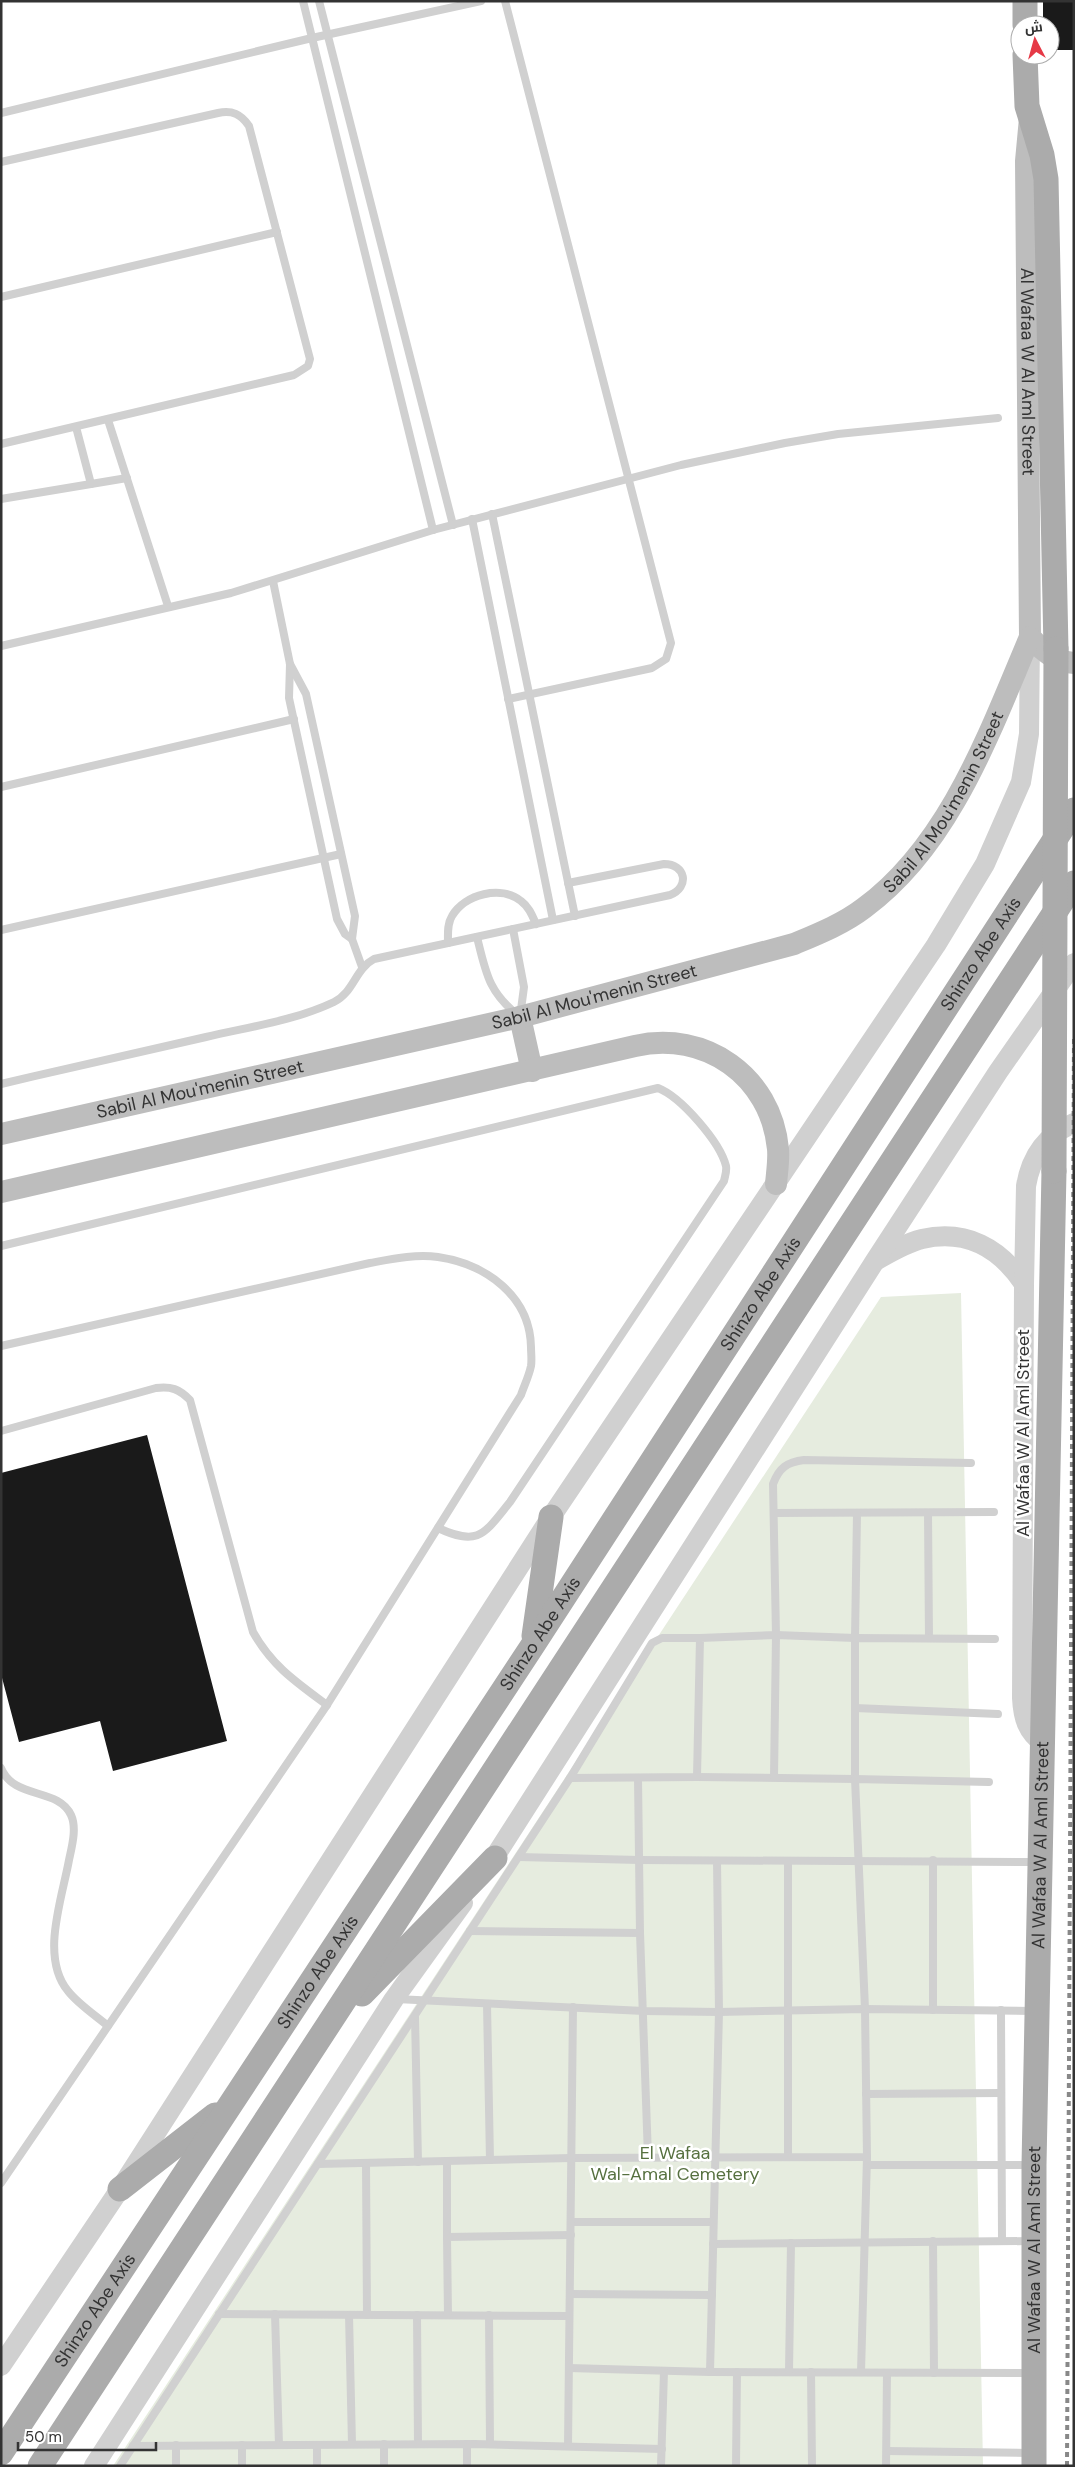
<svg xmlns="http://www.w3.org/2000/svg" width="1075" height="2467" font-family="'DM Sans',Cairo,sans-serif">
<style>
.green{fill:#e6ecdf}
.building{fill:#1a1a1a}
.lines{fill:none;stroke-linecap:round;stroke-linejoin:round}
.service{stroke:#d0d0d0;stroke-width:8}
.tertiary{stroke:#d0d0d0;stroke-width:20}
.secondary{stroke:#bdbdbd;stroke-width:22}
.primary{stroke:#ababab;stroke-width:25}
.rail{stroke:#888;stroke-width:4;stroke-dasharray:5 4;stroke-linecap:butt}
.primary-bridge{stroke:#ababab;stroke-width:25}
.labels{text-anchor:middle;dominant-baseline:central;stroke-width:5;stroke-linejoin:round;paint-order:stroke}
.street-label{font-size:18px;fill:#333;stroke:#fff}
.park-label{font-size:18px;fill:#56703f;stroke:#fff}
</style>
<rect width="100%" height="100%" fill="#fff"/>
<!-- green -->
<path class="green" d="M 961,1293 L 983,2466 L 113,2466 L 881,1297 Z"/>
<!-- building -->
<g class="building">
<path d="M 1043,1 L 1074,1 L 1074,50 L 1050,50 L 1050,25 L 1043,25 Z"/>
<path d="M 147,1435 L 227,1741 L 113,1771 L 100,1721 L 19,1742 L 1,1674 L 1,1473 Z"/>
</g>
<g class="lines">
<!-- service -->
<g class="service">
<path d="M 303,1 L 433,530"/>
<path d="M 319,1 L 453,525"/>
<path d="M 505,1 L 671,643 L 666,659 L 652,668 L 508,699"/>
<path d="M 1,113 L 312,38 L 481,1"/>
<path d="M 1,162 L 218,113 C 232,110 241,114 249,126 L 310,359 L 308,366 L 294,375 L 1,444"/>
<path d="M 1,297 L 277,232"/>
<path d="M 108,420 L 168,606"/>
<path d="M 76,427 L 91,484"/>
<path d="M 1,499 L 127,478"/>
<path d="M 492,514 L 575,916"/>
<path d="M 472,519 L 553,920"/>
<path d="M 273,581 L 290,664 L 289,698 L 337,919 L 345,934 L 352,939 L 362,967"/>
<path d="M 1,646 L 231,593 L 433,530 L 681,465 L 785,443 L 838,434 L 998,418"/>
<path d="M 290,664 L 306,694 L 355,916 L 352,939"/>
<path d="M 1,787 L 294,719"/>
<path d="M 1,930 L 341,854"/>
<path d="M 477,937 C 486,974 489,993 520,1017 L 524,987 L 513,929"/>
<path d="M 448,943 C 448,934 447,924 452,916 C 465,894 501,885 521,901 C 529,907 532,915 536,924"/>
<path d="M 1,1084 C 69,1068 137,1053 206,1037 C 248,1027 294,1021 334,1002 C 354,992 355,969 374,959 L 670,895 C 690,887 686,864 664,864 L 568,883"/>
<path d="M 1,1246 L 658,1088 C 681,1097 720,1142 726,1166 C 727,1171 725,1176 724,1181 L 510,1502 C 484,1534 479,1547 438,1528"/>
<path d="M 1,1346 L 370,1263 C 392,1259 415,1254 438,1257 C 486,1264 530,1296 531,1347 C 531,1353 532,1360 531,1366 C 529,1376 524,1386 521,1395 L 327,1705 L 1,2183"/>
<path d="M 1,1431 L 156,1388 C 171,1386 179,1389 190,1400 L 253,1632 C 272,1666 296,1682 327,1705"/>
<path d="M 774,1513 L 994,1512"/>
<path d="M 928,1513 L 929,1638"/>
<path d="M 855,1708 L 998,1714"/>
<path d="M 1,1768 C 14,1800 58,1787 71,1815 C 77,1828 72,1846 69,1860 C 62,1899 40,1957 68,1991 C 78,2004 95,2015 108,2026"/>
<path d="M 697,1777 L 855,1779 L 855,1638 L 995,1639"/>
<path d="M 774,1777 L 776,1635 L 855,1638 L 857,1514"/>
<path d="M 570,1778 L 652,1643 L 662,1638 L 700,1638"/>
<path d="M 638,1778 L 640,1933 L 648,2157"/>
<path d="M 519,1857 L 639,1860 L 1037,1862"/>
<path d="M 933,1860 L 933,2010"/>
<path d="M 788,1861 L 788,2157"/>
<path d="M 470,1931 L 640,1933"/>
<path d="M 396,1999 L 644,2011 L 719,2012 L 865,2009 L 1034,2011"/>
<path d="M 487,2004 L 490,2160"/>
<path d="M 1001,2010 L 1002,2240"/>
<path d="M 415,2017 L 418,2162"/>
<path d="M 866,2094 L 1001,2093"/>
<path d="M 366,2163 L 367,2315"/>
<path d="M 318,2164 L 571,2158 L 867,2157 L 865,2009 L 855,1779 L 989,1782"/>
<path d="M 867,2165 L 1030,2165"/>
<path d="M 571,2222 L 713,2222"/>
<path d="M 447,2237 L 447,2161"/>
<path d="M 933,2241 L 934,2373"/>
<path d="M 713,2244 L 1031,2241"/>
<path d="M 570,2294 L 712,2295"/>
<path d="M 219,2314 L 569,2316"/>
<path d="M 275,2314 L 279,2445"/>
<path d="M 349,2315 L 352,2444"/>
<path d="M 417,2315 L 418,2444"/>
<path d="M 448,2315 L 447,2237 L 571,2235"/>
<path d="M 489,2315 L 490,2444"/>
<path d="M 569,2368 L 710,2372 L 719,2012 L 717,1861"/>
<path d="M 710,2372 L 1031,2373"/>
<path d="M 789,2372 L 791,2243"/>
<path d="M 811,2372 L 812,2466"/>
<path d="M 861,2372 L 867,2157"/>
<path d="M 384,2444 L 384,2466"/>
<path d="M 242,2445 L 242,2466"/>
<path d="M 133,2446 L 475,2444 L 662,2449"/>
<path d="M 568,2446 L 573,2007"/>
<path d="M 887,2451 L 1030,2453"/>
<path d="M 120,2466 L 570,1778 L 697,1777 L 700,1638 L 776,1635 L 773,1484 C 779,1468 787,1462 804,1460 L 971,1463"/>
<path d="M 176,2466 L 176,2445"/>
<path d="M 317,2466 L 317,2445"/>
<path d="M 467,2466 L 467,2444"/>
<path d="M 661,2466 L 664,2371"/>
<path d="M 736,2466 L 737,2372"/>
<path d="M 886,2466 L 887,2374"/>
</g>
<!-- tertiary -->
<g class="tertiary">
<path d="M 877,1260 C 891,1252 906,1243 922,1239 C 966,1229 1000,1248 1024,1284 L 1022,1698 C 1023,1718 1027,1732 1044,1744"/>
<path d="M 1024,1284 L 1026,1186 C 1031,1156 1046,1135 1074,1123"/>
<path d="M 487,1869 L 875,1261 L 998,1072 L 1074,963"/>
<path d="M 1,2366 L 120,2189 L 551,1517 L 936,945 L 985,864 L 1021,782 L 1029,734 L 1030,639"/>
<path d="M 94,2466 L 394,1999 L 463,1903"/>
</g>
<!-- secondary -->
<g class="secondary">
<path id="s1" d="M 1030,118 L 1026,161 L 1030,637 C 1042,650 1055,662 1074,663"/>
<path d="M 520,1017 L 532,1071"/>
<path id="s2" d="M 1,1134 L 520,1017 L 794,944 C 818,934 843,924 864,908 C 950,845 990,731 1030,637"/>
<path d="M 1,1192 L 635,1046 C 705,1030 771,1076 778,1149 C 779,1160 777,1172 776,1184"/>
</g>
<!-- primary -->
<g class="primary">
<path d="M 1025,25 L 1025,1"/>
<path d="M 1025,55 L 1027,106 L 1042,155 L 1046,179 L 1056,649"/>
<path d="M 534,1636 L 551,1517"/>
<path d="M 362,1994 L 495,1858"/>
<path d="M 120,2189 L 215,2115"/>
<path id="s3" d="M 1,2453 L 533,1645 L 1074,810"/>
<path d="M 40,2466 L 1074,883"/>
<path id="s4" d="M 1034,2466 L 1034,2165 L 1054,1171"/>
</g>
<!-- rail -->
<path class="rail" d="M 1067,2466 L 1074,1038"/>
<!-- primary-bridge -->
<path class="primary-bridge" d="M 1054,1171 L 1056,649"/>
</g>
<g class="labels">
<!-- street labels -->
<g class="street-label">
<text stroke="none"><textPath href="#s1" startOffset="254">Al Wafaa W Al Aml Street</textPath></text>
<text stroke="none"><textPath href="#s2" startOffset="1029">Sabil Al Mou'menin Street</textPath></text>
<text stroke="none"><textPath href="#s3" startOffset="1791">Shinzo Abe Axis</textPath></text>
<text stroke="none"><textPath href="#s2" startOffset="609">Sabil Al Mou'menin Street</textPath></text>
<text stroke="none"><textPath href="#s2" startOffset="204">Sabil Al Mou'menin Street</textPath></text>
<text stroke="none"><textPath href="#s3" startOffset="1386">Shinzo Abe Axis</textPath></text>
<text transform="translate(1023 1433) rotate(-90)">Al Wafaa W Al Aml Street</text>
<text stroke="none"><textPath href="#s3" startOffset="981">Shinzo Abe Axis</textPath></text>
<text stroke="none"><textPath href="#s4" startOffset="621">Al Wafaa W Al Aml Street</textPath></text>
<text stroke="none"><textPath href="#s3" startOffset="576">Shinzo Abe Axis</textPath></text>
<text stroke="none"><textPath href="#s4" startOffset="216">Al Wafaa W Al Aml Street</textPath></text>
<text stroke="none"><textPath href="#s3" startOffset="171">Shinzo Abe Axis</textPath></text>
</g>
<!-- park labels -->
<g class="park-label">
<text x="675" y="2153">El Wafaa<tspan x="675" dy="21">Wal-Amal Cemetery</tspan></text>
</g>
</g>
<!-- border -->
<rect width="1075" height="2467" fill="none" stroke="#333333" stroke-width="5"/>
<!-- north arrow -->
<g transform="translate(1035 40) rotate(354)"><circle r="24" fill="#ffffff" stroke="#adadad"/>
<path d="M0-4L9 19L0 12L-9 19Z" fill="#e63946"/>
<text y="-8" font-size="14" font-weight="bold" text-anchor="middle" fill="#333333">ش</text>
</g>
<!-- scale -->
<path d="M18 2442v8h138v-8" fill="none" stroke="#333333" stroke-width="2.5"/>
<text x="25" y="2442" font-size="15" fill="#333333" stroke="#ffffff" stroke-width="4" paint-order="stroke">50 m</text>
</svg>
